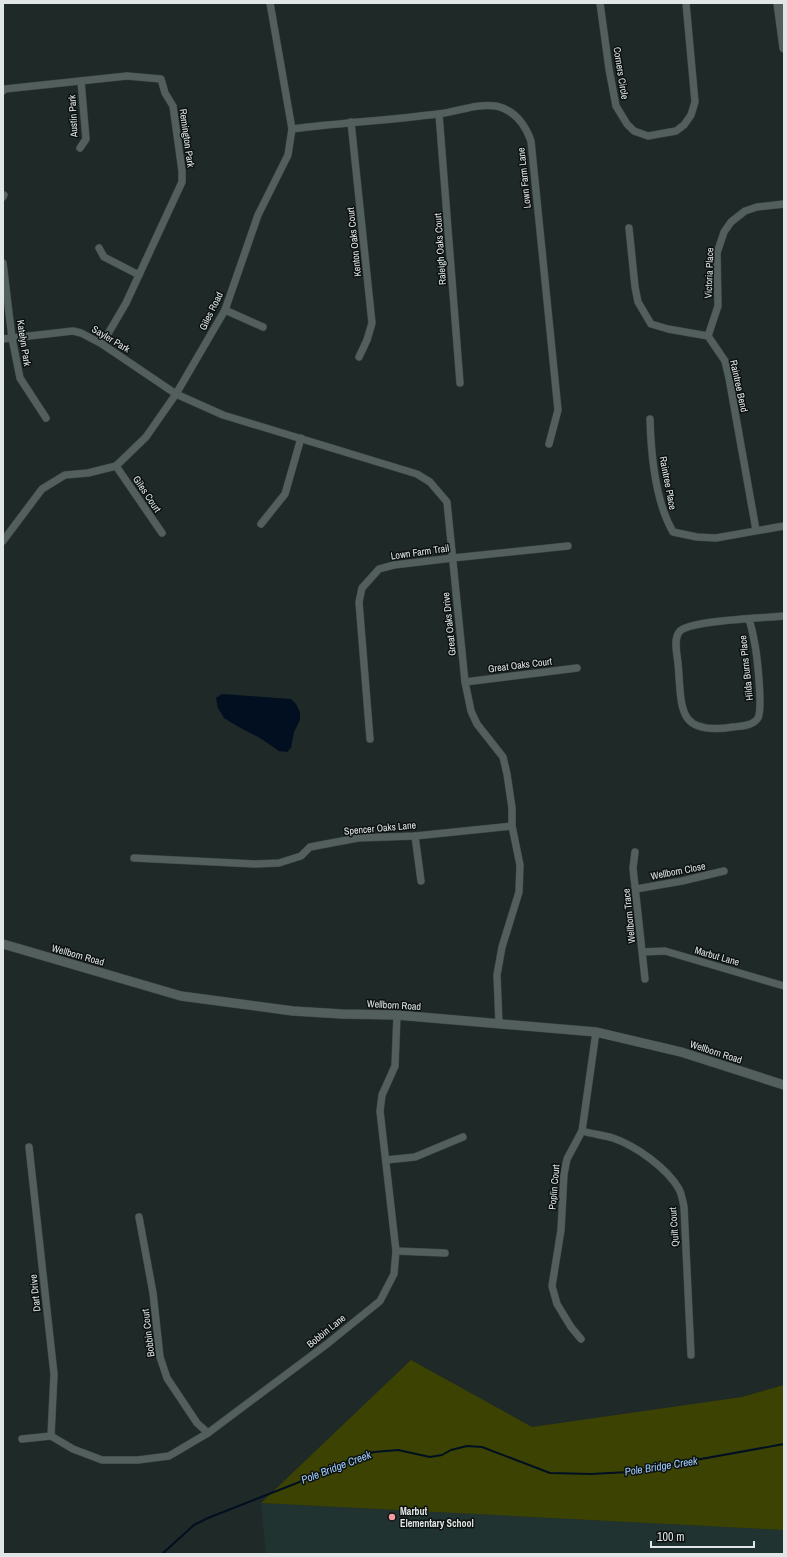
<svg xmlns="http://www.w3.org/2000/svg" width="787" height="1557" font-family="'Archivo Narrow',sans-serif">
<style>
.built{fill:#213330}
.green{fill:#3c4302}
.water{fill:#010f20}
.lines{fill:none;stroke-linecap:round;stroke-linejoin:round}
.stream{stroke:#010f20;stroke-width:2}
.minor-casing{stroke:#3c4543;stroke-width:8}
.tertiary-casing{stroke:#3c4543;stroke-width:10}
.minor{stroke:#535f5d;stroke-width:7}
.tertiary{stroke:#535f5d;stroke-width:9}
.poi-dot{fill:#f49aa1;stroke:#0c1110;stroke-width:1.5}
.labels{text-anchor:middle;dominant-baseline:central;stroke-width:3;stroke-linejoin:round;paint-order:stroke}
.street-label{font-size:10px;fill:#dfe6e5;stroke:#0c1110}
.poi-label{font-size:10px;font-weight:bold;fill:#dfe6e5;stroke:#0c1110;text-anchor:start}
.water-label{font-size:11px;font-style:italic;fill:#a0cdfd;stroke:#0c1110}
</style>
<rect width="100%" height="100%" fill="#1f2927"/>
<!-- built -->
<path class="built" d="M 261,1503 L 784,1530 L 784,1554 L 266,1554 Z"/>
<!-- green -->
<path class="green" d="M 411,1360 L 532,1427 L 742,1397 L 784,1385 L 784,1530 L 261,1503 Z"/>
<!-- water -->
<path class="water" d="M 222,694 L 291,699 L 296,704 L 300,712 L 300,720 L 294,732 L 291,748 L 287,752 L 279,751 L 260,738 L 237,726 L 224,718 L 218,708 L 216,698 Z"/>
<g class="lines">
<!-- stream -->
<path class="stream" d="M 162,1554 L 194,1525 L 208,1518 L 297,1483 L 357,1457 L 374,1452 L 398,1450 L 430,1457 L 442,1455 L 451,1450 L 467,1446 L 482,1447 L 550,1473 L 591,1474 L 629,1472 L 784,1444"/>
<!-- minor casing -->
<g class="minor-casing">
<g id="minor">
<path d="M 600,3 L 609,69 L 616,106 L 627,124 L 634,131 L 648,136 L 676,131 L 684,125 L 691,115 L 695,102 L 686,3"/>
<path d="M 3,91 L 5,89 L 127,76 L 161,79 L 165,93 L 173,106 L 182,171 L 182,182 L 126,303 L 102,344"/>
<path d="M 439,114 L 460,383"/>
<path d="M 351,122 L 372,323 L 367,340 L 359,357"/>
<path d="M 292,129 C 341,123 390,120 438,114 C 457,112 477,103 496,106 C 514,110 525,124 531,141 L 558,410 L 549,444"/>
<path d="M 80,148 L 86,139 L 81,81"/>
<path d="M 3,197 L 4,195"/>
<path d="M 629,228 L 635,287 L 638,302 L 651,324 L 668,329 L 708,336 L 725,361 L 729,378 L 756,530"/>
<path d="M 99,248 L 104,257 L 139,275"/>
<path d="M 3,263 L 12,338 L 20,378 L 46,418"/>
<path d="M 225,310 L 263,327"/>
<path d="M 708,336 L 718,306 L 717,253 L 724,232 L 731,222 L 745,211 L 757,207 L 784,204"/>
<path d="M 3,339 L 73,331 L 81,333 L 102,344 L 176,394 L 223,415 L 417,474 L 430,482 L 447,502 L 465,682 L 471,711 L 477,724 L 503,757 L 507,774 L 512,808 L 512,826 L 520,865 L 519,892 L 502,947 L 497,975 L 499,1024"/>
<path d="M 650,419 C 651,455 655,501 673,532 L 697,537 L 716,538 L 784,526"/>
<path d="M 116,466 L 162,533"/>
<path d="M 261,524 L 285,494 L 301,438"/>
<path d="M 3,541 L 42,489 L 65,475 L 88,473 L 116,466 L 146,437 L 176,394 L 225,310 L 258,215 L 288,155 L 292,129 L 270,3"/>
<path d="M 749,619 C 751,626 753,633 754,640 C 757,653 763,708 758,718 C 753,726 741,726 733,727 C 676,736 682,708 678,663 C 677,654 673,638 680,631 C 691,620 765,618 784,616"/>
<path d="M 465,682 L 577,668"/>
<path d="M 370,739 L 359,602 L 362,588 L 379,569 L 394,565 L 453,558 L 568,546"/>
<path d="M 415,836 L 421,881"/>
<path d="M 635,852 L 633,868 L 645,979"/>
<path d="M 134,858 L 255,864 L 279,863 L 301,856 L 310,847 L 358,838 L 415,836 L 512,826"/>
<path d="M 636,889 L 682,881 L 724,871"/>
<path d="M 643,952 L 665,951 L 784,986"/>
<path d="M 582,1131 C 592,1134 603,1135 613,1138 C 636,1146 667,1168 679,1189 C 682,1195 683,1202 684,1207 L 691,1355"/>
<path d="M 29,1147 L 54,1374 L 51,1436"/>
<path d="M 386,1160 L 415,1157 L 463,1137"/>
<path d="M 139,1217 L 153,1293 L 160,1357 L 167,1378 L 197,1423 L 208,1433"/>
<path d="M 396,1251 L 445,1253"/>
<path d="M 581,1339 L 571,1327 L 557,1304 L 552,1286 L 561,1230 L 564,1174 L 567,1159 L 582,1131 L 596,1032"/>
<path d="M 22,1439 L 51,1436 L 73,1449 L 102,1460 L 138,1460 L 169,1456 L 208,1433 L 327,1344 L 380,1301 L 394,1274 L 396,1251 L 380,1111 L 382,1095 L 395,1066 L 397,1015"/>
</g>
</g>
<!-- tertiary casing -->
<g class="tertiary-casing">
<g id="tertiary">
<path d="M 778,3 L 784,48"/>
<path d="M 3,944 L 181,996 L 293,1011 L 342,1014 L 397,1015 L 596,1032 L 681,1052 L 784,1085"/>
</g>
</g>
<!-- minor -->
<use href="#minor" class="minor"/>
<!-- tertiary -->
<use href="#tertiary" class="tertiary"/>
</g>
<!-- markers -->
<circle class="poi-dot" cx="392" cy="1517" r="4"/>
<g class="labels">
<!-- street labels -->
<g class="street-label">
<text transform="translate(621 73) rotate(81)">Corners Circle</text>
<text transform="translate(73 116) rotate(-93)">Austin Park</text>
<text transform="translate(187 138) rotate(82)">Remington Park</text>
<text transform="translate(524 178) rotate(-96)">Lown Farm Lane</text>
<text transform="translate(354 242) rotate(-96)">Kenton Oaks Court</text>
<text transform="translate(440 249) rotate(-94)">Raleigh Oaks Court</text>
<text transform="translate(709 273) rotate(-88)">Victoria Place</text>
<text transform="translate(211 311) rotate(-64)">Giles Road</text>
<text transform="translate(111 339) rotate(31)">Sayler Park</text>
<text transform="translate(24 343) rotate(81)">Katelyn Park</text>
<text transform="translate(739 386) rotate(78)">Raintree Bend</text>
<text transform="translate(668 483) rotate(79)">Raintree Place</text>
<text transform="translate(147 494) rotate(56)">Giles Court</text>
<text transform="translate(420 552) rotate(-8)">Lown Farm Trail</text>
<text transform="translate(449 624) rotate(-96)">Great Oaks Drive</text>
<text transform="translate(520 665) rotate(-7)">Great Oaks Court</text>
<text transform="translate(746 668) rotate(-96)">Hilda Burns Place</text>
<text transform="translate(380 828) rotate(-5)">Spencer Oaks Lane</text>
<text transform="translate(678 871) rotate(-11)">Wellborn Close</text>
<text transform="translate(629 916) rotate(-96)">Wellborn Trace</text>
<text transform="translate(78 955) rotate(16)">Wellborn Road</text>
<text transform="translate(717 956) rotate(16)">Marbut Lane</text>
<text transform="translate(394 1005) rotate(3)">Wellborn Road</text>
<text transform="translate(716 1052) rotate(18)">Wellborn Road</text>
<text transform="translate(554 1187) rotate(-85)">Poplin Court</text>
<text transform="translate(674 1227) rotate(-94)">Quilt Court</text>
<text transform="translate(35 1293) rotate(-96)">Dart Drive</text>
<text transform="translate(326 1331) rotate(-39)">Bobbin Lane</text>
<text transform="translate(148 1333) rotate(-97)">Bobbin Court</text>
</g>
<!-- poi labels -->
<g class="poi-label">
<text x="400" y="1511">Marbut<tspan x="400" dy="12">Elementary School</tspan></text>
</g>
<!-- water labels -->
<g class="water-label">
<text transform="translate(661 1466) rotate(-9)">Pole Bridge Creek</text>
<text transform="translate(336 1467) rotate(-21)">Pole Bridge Creek</text>
</g>
</g>
<!-- border -->
<rect width="787" height="1557" fill="none" stroke="#dfe6e5" stroke-width="8"/>
<!-- scale -->
<path d="M651 1541v6h103v-6" fill="none" stroke="#dfe6e5" stroke-width="2"/>
<text x="657" y="1541" font-size="12" fill="#dfe6e5" stroke="#0c1110" stroke-width="3" paint-order="stroke">100 m</text>
</svg>
